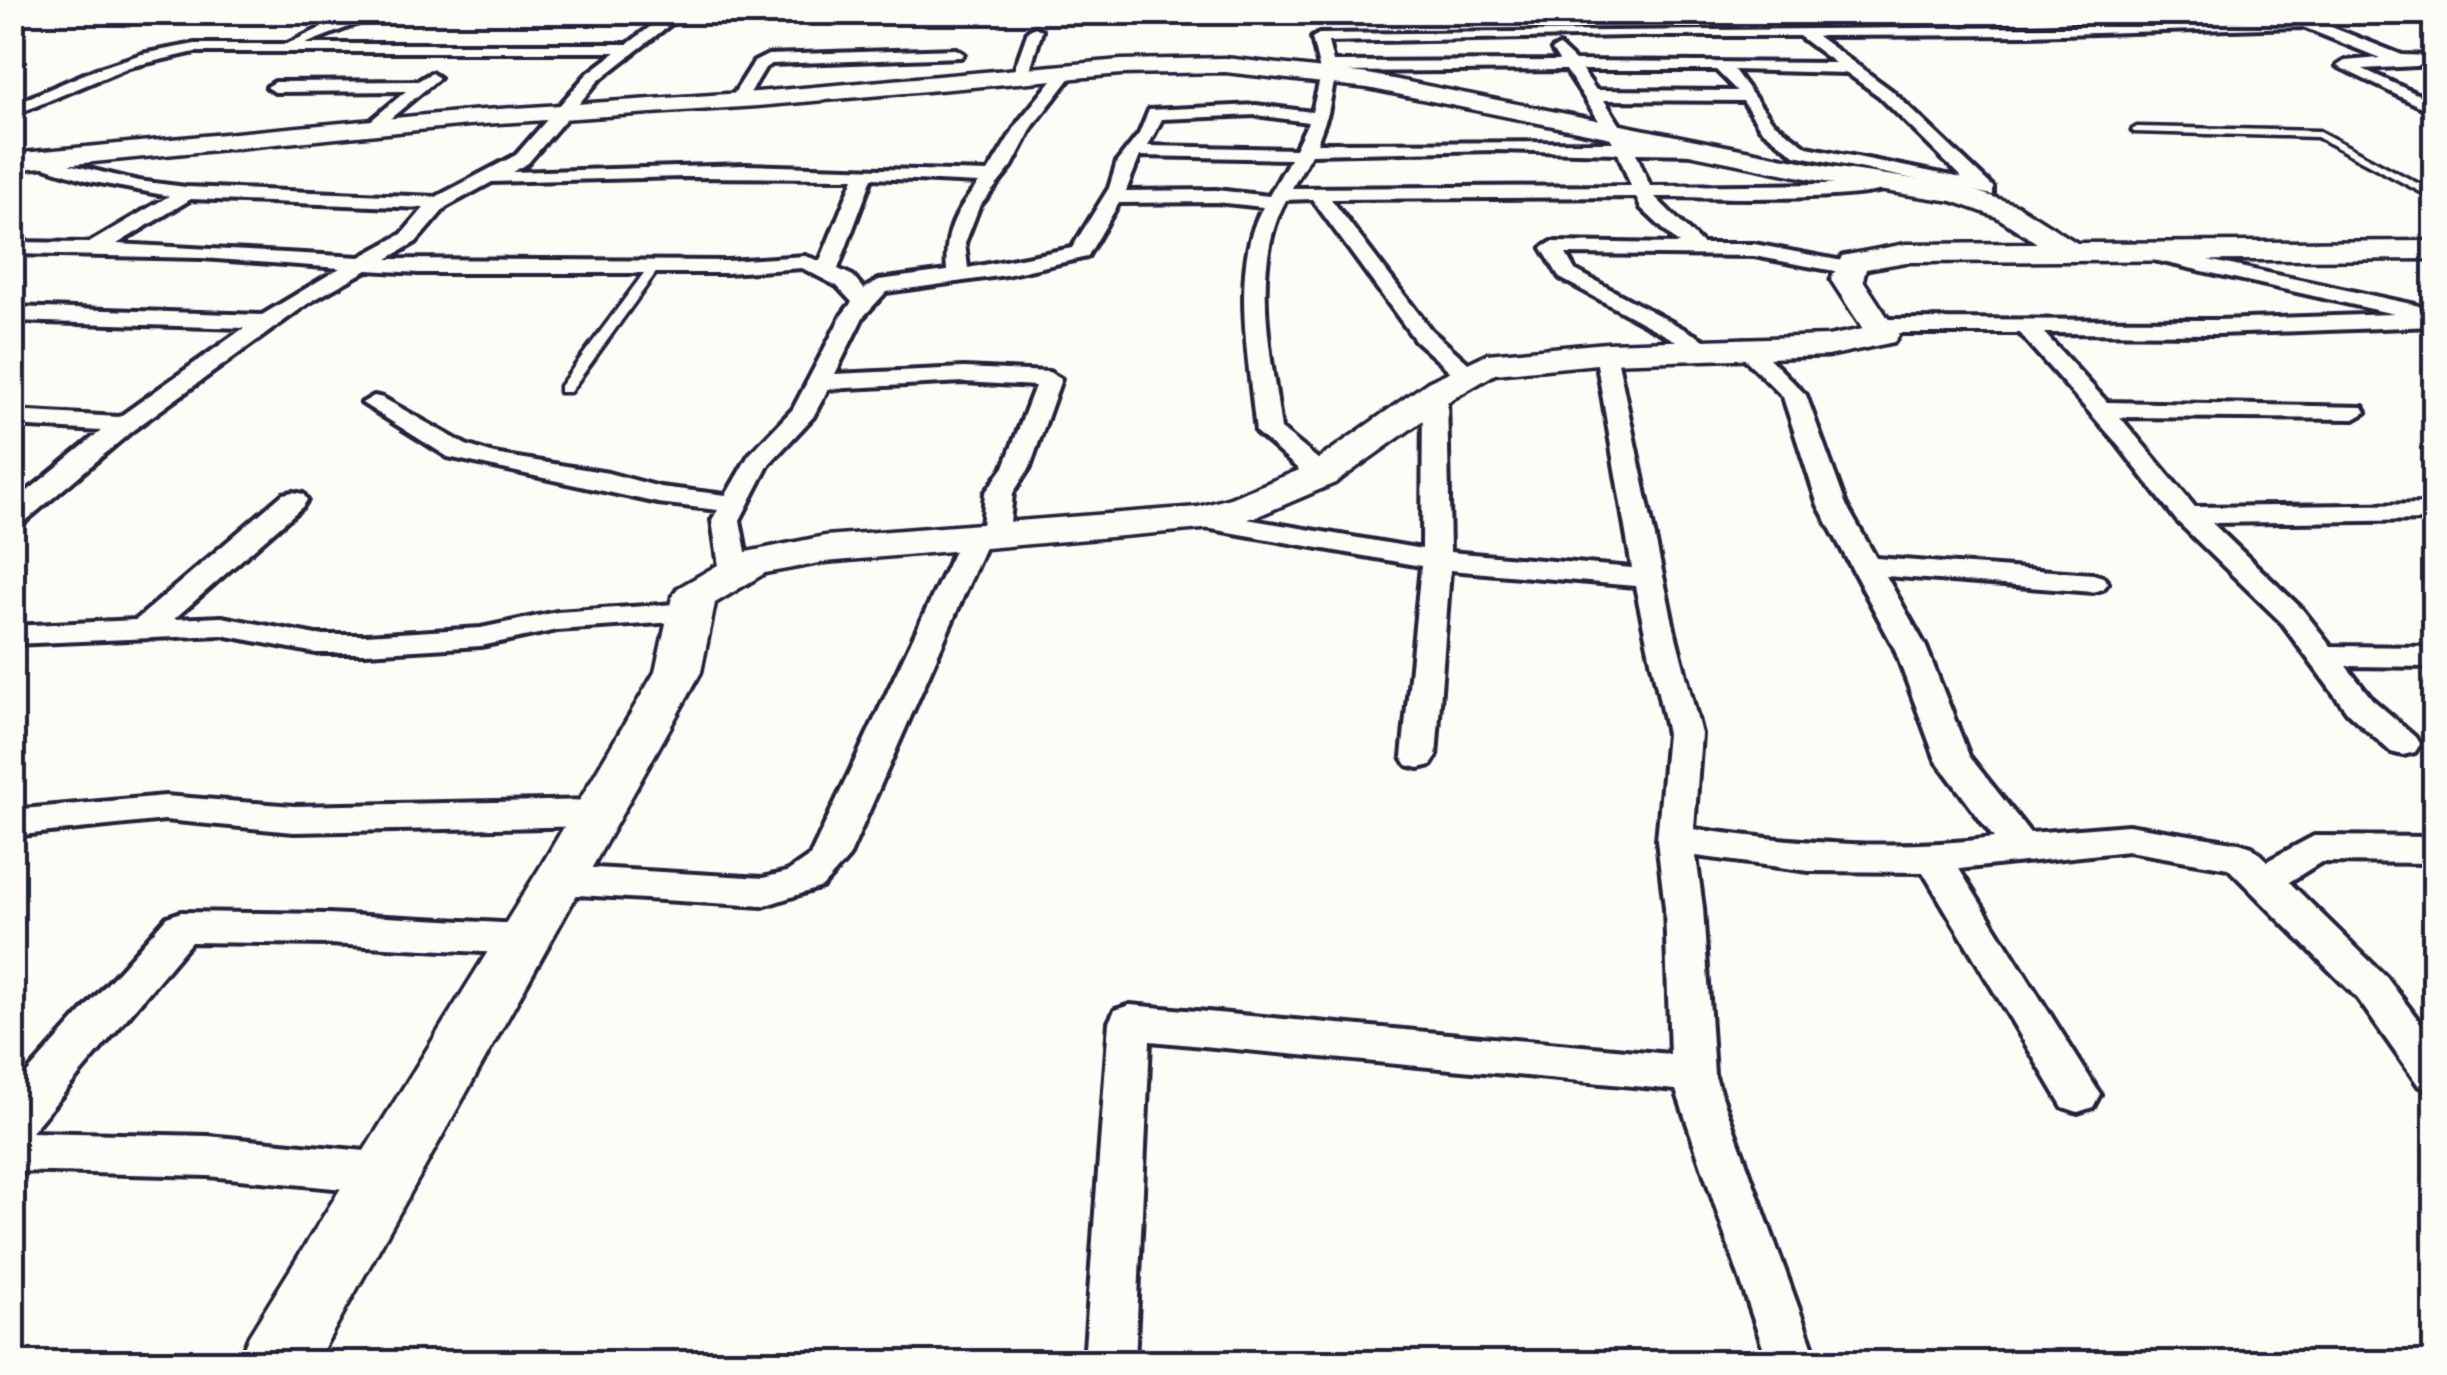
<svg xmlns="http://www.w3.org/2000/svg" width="2447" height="1375" font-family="'Shantell Sans',sans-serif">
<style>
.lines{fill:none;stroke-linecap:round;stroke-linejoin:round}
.lane-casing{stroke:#22223b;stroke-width:7}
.street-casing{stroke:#22223b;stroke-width:8}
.secondary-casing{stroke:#22223b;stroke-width:7}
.lane{fill:#fdfcf7;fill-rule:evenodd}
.street{fill:#fdfcf7;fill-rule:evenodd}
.secondary{fill:#fdfcf7;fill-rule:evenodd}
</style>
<rect width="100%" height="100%" fill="#fdfcf7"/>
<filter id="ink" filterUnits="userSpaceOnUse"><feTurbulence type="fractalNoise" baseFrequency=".01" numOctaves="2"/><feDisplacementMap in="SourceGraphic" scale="20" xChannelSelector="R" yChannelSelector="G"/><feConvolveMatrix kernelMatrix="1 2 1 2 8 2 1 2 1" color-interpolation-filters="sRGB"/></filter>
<g filter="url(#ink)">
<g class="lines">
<!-- lane casing -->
<g class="lane-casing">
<g id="lane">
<path d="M 2137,127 L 2319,131 L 2434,192 L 2434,199 L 2317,137 L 2134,132 L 2132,130 Z"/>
<path d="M 650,265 L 660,267 L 570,392 L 560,392 L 560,386 Z"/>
</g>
</g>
<!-- street casing -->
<g class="street-casing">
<g id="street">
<path d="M 355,12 L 387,12 L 305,44 L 628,44 L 669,12 L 686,12 L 599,80 L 528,163 L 512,172 L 745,165 L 988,172 L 1019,121 L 1061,69 L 1073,69 L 1075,72 L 1033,126 L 1012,166 L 979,207 L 965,243 L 968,268 L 1072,248 L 1109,188 L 1117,162 L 1139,134 L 1149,110 L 1256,105 L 1312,112 L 1321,75 L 1312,38 L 1319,34 L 2028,27 L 2285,19 L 2273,12 L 2293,12 L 2402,55 L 2434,56 L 2434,65 L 2363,69 L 2434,102 L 2434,113 L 2337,66 L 2345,61 L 2380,58 L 2303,27 L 2028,35 L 1817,36 L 1891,90 L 1993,187 L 1993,195 L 1795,155 L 1760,128 L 1743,101 L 1604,100 L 1631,142 L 1706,144 L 1715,149 L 1706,154 L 1636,153 L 1650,186 L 1824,184 L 1886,179 L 1895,185 C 1873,203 1694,197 1655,197 L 1702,244 L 1754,244 L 1858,264 L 1861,268 L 1851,274 L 1754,256 L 1566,254 L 1575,270 L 1710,343 L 1714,348 L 1702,355 L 1560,278 L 1542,248 L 1552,242 L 1679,244 L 1641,208 L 1636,197 L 1331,199 L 1431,330 L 1476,370 L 1480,375 L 1476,380 L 1460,380 L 1415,340 L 1312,199 L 1286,200 C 1249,267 1272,357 1281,429 L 1330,469 L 1334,475 L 1330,481 L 1312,481 L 1256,432 C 1250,367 1229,265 1263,207 L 1216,202 L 1119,203 L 1087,257 L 1006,275 L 886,292 L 863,317 L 835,374 L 964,368 L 1049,372 L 1061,379 L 1030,467 L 1013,493 L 1009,533 L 1005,539 L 988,540 L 849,857 L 822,887 L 763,906 L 561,894 L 548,890 L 542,880 L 548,870 L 561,866 L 763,878 L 787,872 L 810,856 L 962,534 L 966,528 L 982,527 L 985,493 L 1004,467 L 1035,386 L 964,382 L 828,389 L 813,417 L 769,464 L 740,520 L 750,573 L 745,579 L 725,579 L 720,573 L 712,520 L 718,510 L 658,503 L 448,457 L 362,403 L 374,396 L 383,398 L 466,445 L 494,454 L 608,473 L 660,487 L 726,495 L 749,455 L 793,409 L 842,315 L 852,302 L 837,286 L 802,268 L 727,273 L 419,273 L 367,270 L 310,302 L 133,430 L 22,524 L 12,526 L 12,504 L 101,431 L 12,426 L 12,411 L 119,417 L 244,328 L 12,321 L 12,307 L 262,315 L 340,268 L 202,258 L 12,254 L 12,242 L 89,243 L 169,196 L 89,181 L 35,164 L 35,156 L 138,181 L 186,187 L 436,197 L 516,155 L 587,74 L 616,52 L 195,52 L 129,67 L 12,116 L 12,105 L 96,69 L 142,54 L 195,44 L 287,44 ZM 1630,36 L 1799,36 L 1835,63 L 1575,61 L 1559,46 L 1552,50 L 1559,61 L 1333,62 L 1328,42 ZM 1566,70 L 1613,142 L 1317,143 L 1328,113 L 1336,72 ZM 1582,70 L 1716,70 L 1737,91 L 1596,90 ZM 1734,70 L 1847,73 L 1879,96 L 1962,178 L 1807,147 L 1772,121 ZM 1256,115 L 1308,122 L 1295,149 L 1148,146 L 1162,119 ZM 1496,150 L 1618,153 L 1631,186 L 1292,188 L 1311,154 ZM 1140,156 L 1290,159 L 1269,196 L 1216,190 L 1126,191 ZM 683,177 L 854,178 L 820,261 L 805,256 L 727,261 L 387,259 L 416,242 L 446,207 L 492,182 ZM 872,178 L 979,183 C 955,212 944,233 947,271 L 879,280 L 864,289 L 853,276 L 838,269 ZM 191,199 L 424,208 L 402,234 L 360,257 L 117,244 Z"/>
<path d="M 1035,27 L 1042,31 L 1028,76 L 1014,79 L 1012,76 L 1028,31 Z"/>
<path d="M 956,49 L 964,54 L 961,57 L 771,64 L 765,68 L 744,103 L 730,100 L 754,62 L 768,55 Z"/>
<path d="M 431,73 L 439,78 L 374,132 L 365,127 L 368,123 L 406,91 L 275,92 L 267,87 L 275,82 L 418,81 Z"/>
<path d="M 2143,246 L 2411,304 L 2419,306 L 2421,313 L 2434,312 L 2434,326 L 2218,334 L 2044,333 L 2107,402 L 2363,407 L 2366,412 L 2354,419 L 2120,417 L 2195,507 L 2434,504 L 2434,520 L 2212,523 L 2302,609 L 2331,646 L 2434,647 L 2434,667 L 2346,666 L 2372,699 L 2415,736 L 2420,744 L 2415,752 L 2403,755 L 2391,752 L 2348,713 L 2280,621 L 2177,521 L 2115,441 L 2019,333 L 1877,333 L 1866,326 L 1877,319 L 2218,320 L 2394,314 L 2136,256 L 2133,252 L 2136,248 Z"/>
<path d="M 1744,339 L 1752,341 L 1806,395 L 1846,505 L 1876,558 L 2093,574 L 2103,577 L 2108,583 L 2103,589 L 2093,592 L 1886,576 L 1926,647 L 1969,756 L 2030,833 L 2128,825 L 2239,843 L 2252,847 L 2267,861 L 2314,836 L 2434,837 L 2434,863 L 2321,862 L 2289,882 L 2386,977 L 2434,1041 L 2434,1091 L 2419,1086 L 2358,999 L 2228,868 L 2128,851 L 1959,869 L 2100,1094 L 2093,1107 L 2078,1112 L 2063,1107 L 1923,872 L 1809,871 L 1696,856 L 1703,908 L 1714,1074 L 1818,1362 L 1768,1362 L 1676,1090 L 1150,1041 L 1135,1362 L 1084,1362 L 1109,1022 L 1115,1010 L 1130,1005 L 1670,1054 L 1665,908 L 1657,840 L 1667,734 L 1635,586 L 1450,570 L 1436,757 L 1431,765 L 1419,768 L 1407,765 L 1402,757 L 1421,566 L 1200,527 L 1186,519 L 1190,513 L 1200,511 L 1422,549 L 1423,394 L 1435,387 L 1447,394 L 1450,552 L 1632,568 L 1595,353 L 1607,346 L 1615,348 L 1675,633 L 1701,734 L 1694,829 C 1795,843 1892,851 1994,838 L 1936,760 L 1894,647 L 1818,505 L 1783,397 L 1732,346 Z"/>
<path d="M 293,492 L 303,494 L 307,500 L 303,506 L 174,619 L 222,617 L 316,635 L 366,635 L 481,628 L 557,612 L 690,603 L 701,606 L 705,612 L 701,618 L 690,621 L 557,630 L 481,646 L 366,653 L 316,653 L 222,635 L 12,644 L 12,626 L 136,620 L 283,494 Z"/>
<path d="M 165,796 L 294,806 L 597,800 L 610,804 L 615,813 L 610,822 L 597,826 L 294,832 L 165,820 L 12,836 L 12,810 Z"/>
<path d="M 181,912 L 328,914 L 523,924 L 537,928 L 543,939 L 537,950 L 523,954 L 328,944 L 191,942 L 31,1132 L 208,1136 L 386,1153 L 402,1159 L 409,1173 L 402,1187 L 386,1193 L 208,1176 L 12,1171 L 12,1090 L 167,917 Z"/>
</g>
</g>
<!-- secondary casing -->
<g class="secondary-casing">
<path id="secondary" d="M 1225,58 L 1368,74 L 1830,167 L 1957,185 L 2017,205 L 2077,243 L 2434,241 L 2434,259 L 1906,262 L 1866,269 L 1863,280 L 1899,335 L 1894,342 L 1828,356 L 1607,363 L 1495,374 L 1454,398 L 1335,483 L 1258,516 L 1214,528 L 825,562 L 765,573 L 715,603 L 701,672 L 316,1362 L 238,1362 L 249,1336 L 541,866 L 655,672 L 672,597 L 678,588 L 737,554 L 825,536 L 1198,507 L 1230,498 L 1307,467 L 1428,382 L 1487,354 L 1607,343 L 1828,336 L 1863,329 L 1831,280 L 1842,256 L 1906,244 L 2037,243 L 1997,217 L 1952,201 L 1830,183 L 1368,88 L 1225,72 L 1121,74 L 757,106 L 469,125 L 12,170 L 12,154 L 469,111 L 757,92 L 1121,60 Z"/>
</g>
<!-- lane -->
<use href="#lane" class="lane"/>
<!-- street -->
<use href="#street" class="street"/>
<!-- secondary -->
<use href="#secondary" class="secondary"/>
</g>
</g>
<!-- margin -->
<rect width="2447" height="1375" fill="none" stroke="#fdfcf7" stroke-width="50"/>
<rect x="25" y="25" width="2397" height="1325" fill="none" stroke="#22223b" stroke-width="4" filter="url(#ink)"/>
</svg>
